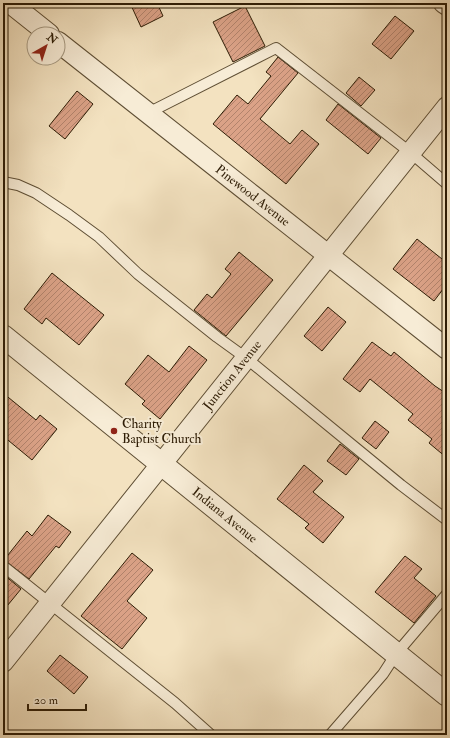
<svg xmlns="http://www.w3.org/2000/svg" width="450" height="738" font-family="'IM FELL Double Pica',serif">
<style>
.building{fill:url(#building-hatch);stroke:#2d1c05}
.lines{fill:none;stroke-linecap:round;stroke-linejoin:round}
.service-casing{stroke:#5e4e34;stroke-width:12}
.minor-casing{stroke:#5e4e34;stroke-width:22}
.tertiary-casing{stroke:#5e4e34;stroke-width:24}
.service{stroke:#f7ecd6;stroke-width:10}
.minor{stroke:#f7ecd6;stroke-width:20}
.tertiary{stroke:#f7ecd6;stroke-width:22}
.poi-dot{fill:#8f2418;stroke:#f7ecd6;stroke-width:1.5}
.labels{text-anchor:middle;dominant-baseline:central;stroke-width:4;stroke-linejoin:round;paint-order:stroke}
.street-label{font-size:13px;fill:#2d1c05;stroke:#f7ecd6}
.poi-label{font-size:13px;fill:#2d1c05;stroke:#f7ecd6;text-anchor:start}
</style>
<defs>
<pattern id="building-hatch" width="6" height="6" patternUnits="userSpaceOnUse"><rect width="6" height="6" fill="#dba287"/><path d="M-1 1l2-2M0 6l6-6M5 7l2-2" fill="none" stroke="#b2836c"/></pattern>
</defs>
<rect width="100%" height="100%" fill="#f3e2c0"/>
<filter id="stains"><feTurbulence type="fractalNoise" baseFrequency=".005" numOctaves="4"/><feColorMatrix values="0 0 0 0 .2 0 0 0 0 .09 0 0 0 0 .02 0 0 0 .5 -.17"/></filter>
<radialGradient id="worn" r=".72"><stop offset=".6" stop-color="#630" stop-opacity="0"/><stop offset="1" stop-color="#630" stop-opacity=".3"/></radialGradient>
<!-- building -->
<g class="building">
<path d="M 130,3 L 157,3 L 163,16 L 141,27 Z"/>
<path d="M 245,6 L 265,46 L 233,62 L 213,22 Z"/>
<path d="M 395,16 L 414,31 L 391,59 L 372,44 Z"/>
<path d="M 278,57 L 298,73 L 260,119 L 290,144 L 302,130 L 319,144 L 286,184 L 213,124 L 237,95 L 248,104 L 271,76 L 266,72 Z"/>
<path d="M 359,77 L 375,90 L 361,106 L 346,93 Z"/>
<path d="M 77,91 L 93,104 L 65,139 L 49,126 Z"/>
<path d="M 338,104 L 381,138 L 368,154 L 326,120 Z"/>
<path d="M 417,239 L 447,263 L 447,284 L 434,301 L 393,269 Z"/>
<path d="M 239,252 L 273,280 L 226,336 L 194,310 L 207,294 L 212,298 L 231,274 L 225,269 Z"/>
<path d="M 52,273 L 104,315 L 79,345 L 46,318 L 42,324 L 24,309 Z"/>
<path d="M 328,307 L 346,322 L 322,351 L 304,336 Z"/>
<path d="M 372,342 L 391,356 L 394,352 L 435,386 L 447,394 L 447,458 L 429,443 L 432,439 L 408,420 L 413,414 L 370,379 L 360,392 L 343,379 Z"/>
<path d="M 189,346 L 207,360 L 160,419 L 142,404 L 145,401 L 125,384 L 148,355 L 169,372 Z"/>
<path d="M 3,393 L 36,420 L 40,415 L 57,429 L 32,460 L 3,436 Z"/>
<path d="M 375,421 L 389,432 L 376,449 L 362,438 Z"/>
<path d="M 340,444 L 359,459 L 346,475 L 327,461 Z"/>
<path d="M 304,465 L 323,481 L 313,492 L 344,517 L 323,543 L 305,528 L 309,524 L 277,499 Z"/>
<path d="M 48,515 L 71,532 L 59,548 L 56,546 L 29,579 L 4,560 L 27,531 L 32,536 Z"/>
<path d="M 132,553 L 153,570 L 127,601 L 147,618 L 122,649 L 81,616 Z"/>
<path d="M 405,556 L 422,569 L 414,578 L 436,596 L 414,623 L 375,592 Z"/>
<path d="M 3,574 L 21,589 L 3,611 Z"/>
<path d="M 60,655 L 88,677 L 74,694 L 47,671 Z"/>
</g>
<g class="lines">
<!-- service casing -->
<g class="service-casing">
<g id="service">
<path d="M 148,113 L 276,48 L 411,153 L 447,184"/>
<path d="M 3,182 L 18,185 L 36,193 L 69,215 L 99,237 L 138,274 L 217,337 L 246,358 L 401,485 L 447,520"/>
<path d="M 3,566 L 175,703 L 211,735"/>
<path d="M 330,735 L 383,674 L 396,654 L 447,594"/>
</g>
</g>
<!-- minor casing -->
<g class="minor-casing">
<g id="minor">
<path d="M 10,3 L 49,34"/>
<path d="M 444,3 L 447,5"/>
<path id="s1" d="M 58,42 C 187,145 318,246 447,349"/>
<path id="s2" d="M 3,662 L 447,107"/>
</g>
</g>
<!-- tertiary casing -->
<g class="tertiary-casing">
<g id="tertiary">
<path id="s3" d="M 3,336 L 447,695"/>
</g>
</g>
<!-- service -->
<use href="#service" class="service"/>
<!-- minor -->
<use href="#minor" class="minor"/>
<!-- tertiary -->
<use href="#tertiary" class="tertiary"/>
</g>
<!-- markers -->
<circle class="poi-dot" cx="114" cy="431" r="4"/>
<g class="labels">
<!-- street labels -->
<g class="street-label">
<text stroke="none"><textPath href="#s1" startOffset="248">Pinewood Avenue</textPath></text>
<text stroke="none"><textPath href="#s2" startOffset="367">Junction Avenue</textPath></text>
<text stroke="none"><textPath href="#s3" startOffset="285">Indiana Avenue</textPath></text>
</g>
<!-- poi labels -->
<g class="poi-label">
<text x="122" y="424">Charity<tspan x="122" dy="15">Baptist Church</tspan></text>
</g>
</g>
<!-- margin -->
<rect width="450" height="738" fill="none" stroke="#f3e2c0" stroke-width="16"/>
<rect x="4" y="4" width="442" height="730" fill="none" stroke="#2d1c05" stroke-width="2"/>
<rect x="8" y="8" width="434" height="722" fill="none" stroke="#2d1c05"/>
<!-- north arrow -->
<g transform="translate(46 46) rotate(39)"><circle r="19" fill="#f7ecd6" stroke="#a69982"/>
<path d="M0-3L7 15L0 10L-7 15Z" fill="#8f2418"/>
<text y="-6" font-size="11" font-weight="bold" text-anchor="middle" fill="#2d1c05">N</text>
</g>
<!-- scale -->
<path d="M28 704v6h58v-6" fill="none" stroke="#2d1c05" stroke-width="2"/>
<text x="34" y="704" font-size="12" fill="#2d1c05" stroke="#f7ecd6" stroke-width="3" paint-order="stroke">20 m</text>
<rect width="100%" height="100%" filter="url(#stains)"/>
<rect width="100%" height="100%" fill="url(#worn)"/>
</svg>
